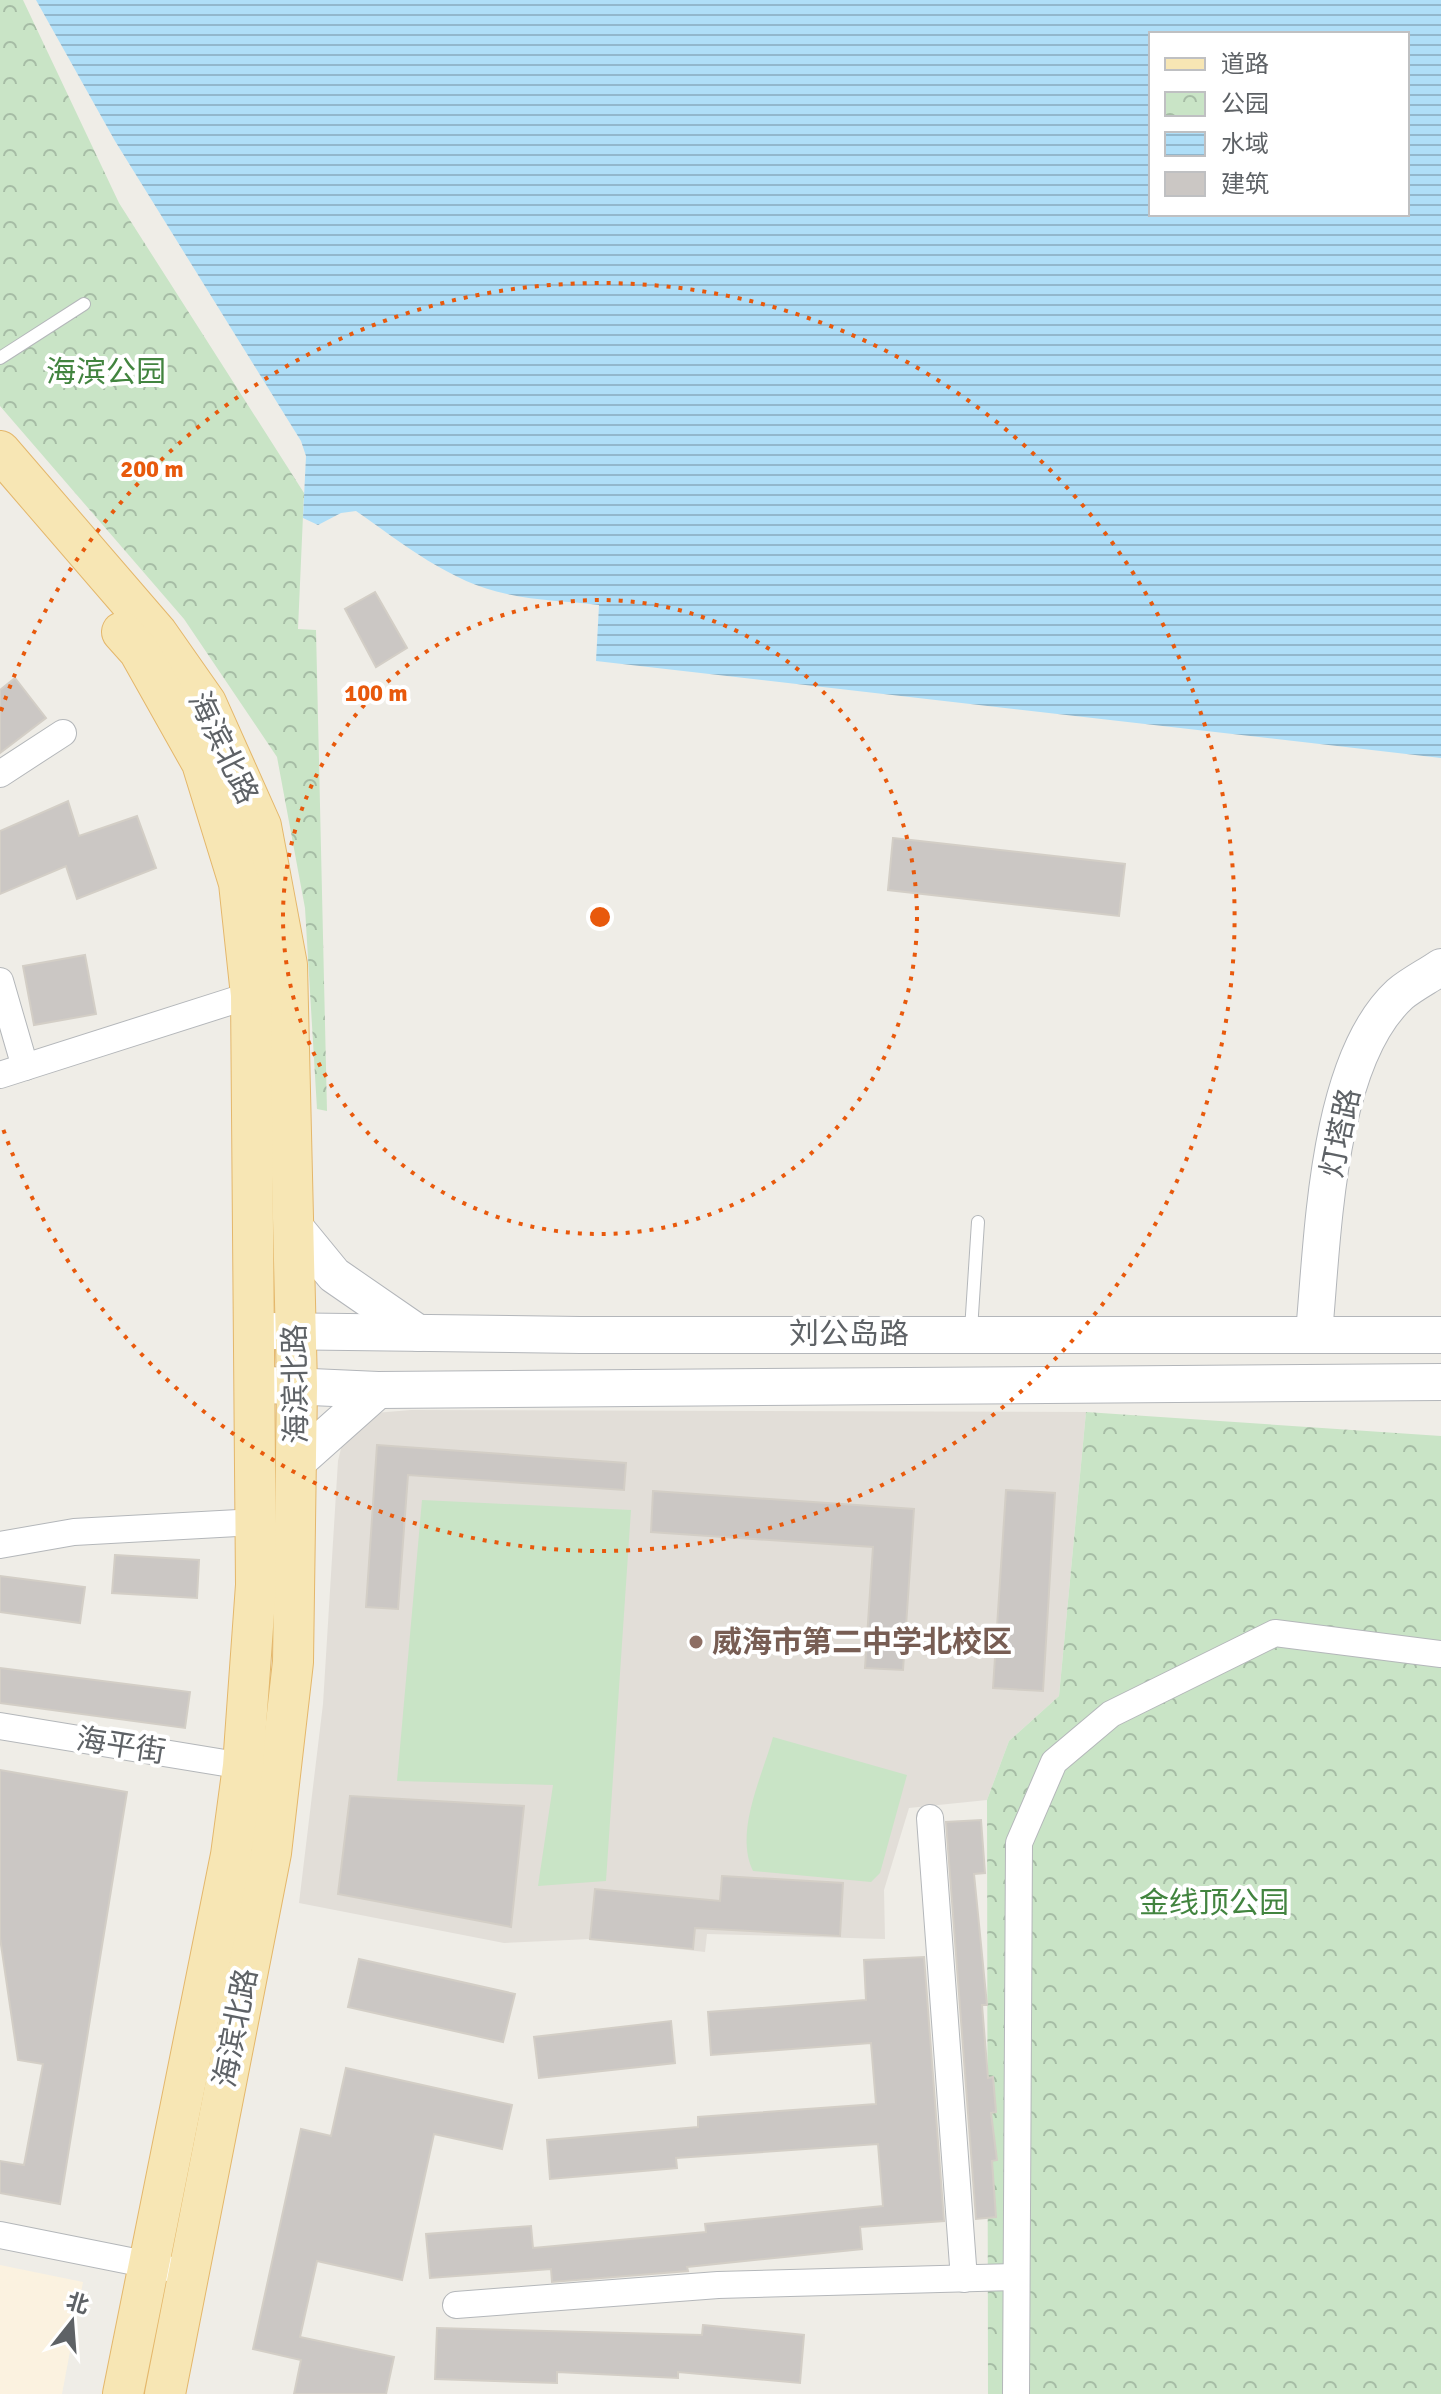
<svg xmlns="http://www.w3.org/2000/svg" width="1441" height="2394" font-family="Signika,'Noto Sans SC',sans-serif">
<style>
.commercial{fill:#fbf2e0}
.education{fill:#e2ded8}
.grass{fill:#c9e4c6}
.park{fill:url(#park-crowns)}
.water{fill:url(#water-rules);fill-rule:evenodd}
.building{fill:#cbc7c4;stroke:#d3cec6;stroke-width:2}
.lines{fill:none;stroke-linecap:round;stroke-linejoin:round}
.lane-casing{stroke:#b4b7ba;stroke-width:14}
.street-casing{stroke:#b4b7ba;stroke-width:28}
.secondary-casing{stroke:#b3b6ba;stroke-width:38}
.primary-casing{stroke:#e4b76b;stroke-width:42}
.lane{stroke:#fff;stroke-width:12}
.street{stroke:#fff;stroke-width:26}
.secondary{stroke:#fff;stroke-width:36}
.primary{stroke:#f7e6b4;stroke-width:40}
.ring{fill:none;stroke:#e8590c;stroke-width:4;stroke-dasharray:4 8}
.education-dot{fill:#8d6e63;stroke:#fff;stroke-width:3}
.labels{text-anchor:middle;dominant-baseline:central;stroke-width:8;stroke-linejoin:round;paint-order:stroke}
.park-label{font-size:30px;fill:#42843f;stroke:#fff}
.street-label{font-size:30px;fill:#5e6266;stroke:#fff}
.education-label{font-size:30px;font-weight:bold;fill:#785e54;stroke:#fff;text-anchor:start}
.centre{fill:#e8590c;stroke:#fff;stroke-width:4}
.ring-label{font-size:24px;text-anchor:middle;font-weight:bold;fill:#e8590c;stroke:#fff;stroke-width:8;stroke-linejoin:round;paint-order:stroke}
</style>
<defs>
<pattern id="park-crowns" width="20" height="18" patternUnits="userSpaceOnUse" patternTransform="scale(2)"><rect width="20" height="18" fill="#c9e4c6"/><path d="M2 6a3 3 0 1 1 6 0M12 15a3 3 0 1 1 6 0" fill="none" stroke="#a6bca5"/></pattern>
<pattern id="water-rules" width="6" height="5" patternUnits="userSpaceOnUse" patternTransform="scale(2)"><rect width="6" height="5" fill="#afdef7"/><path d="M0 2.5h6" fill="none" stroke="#92b7cc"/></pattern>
</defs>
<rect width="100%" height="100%" fill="#efede7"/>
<!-- commercial -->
<path class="commercial" d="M 0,2265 L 83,2282 L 62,2394 L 0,2394 Z"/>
<!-- education -->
<path class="education" d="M 411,1410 L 1086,1412 L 1059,1696 L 1009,1741 L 987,1800 L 909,1808 L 884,1890 L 885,1939 L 707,1934 L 705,1952 L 590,1939 L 504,1943 L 299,1903 L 323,1704 L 338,1461 L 344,1436 L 375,1413 Z"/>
<!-- grass -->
<g class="grass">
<path d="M 422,1500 L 631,1510 L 606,1881 L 538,1886 L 553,1785 L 397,1781 Z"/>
<path d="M 773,1737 L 907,1775 L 880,1873 L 871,1882 L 753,1871 C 734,1832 762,1777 773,1737 Z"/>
</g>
<!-- park -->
<g class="park">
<path d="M 0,0 L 23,0 L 119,203 L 304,493 L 298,629 L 316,630 L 327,1111 L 317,1109 L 305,908 L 277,757 L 184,619 L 0,406 Z"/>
<path d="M 1086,1412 L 1441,1436 L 1441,2394 L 988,2394 L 987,1800 L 1009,1741 L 1059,1696 Z"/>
</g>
<!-- water -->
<path class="water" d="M 36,0 L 1441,0 L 1441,758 L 596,661 L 599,605 C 569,601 537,601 507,594 C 451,583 402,543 356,511 L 341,513 L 318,525 L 303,518 L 306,456 L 301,441 L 115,141 ZM 1151,34 L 1407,34 L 1407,214 L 1151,214 Z"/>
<!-- building -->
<g class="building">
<path d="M 375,592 L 407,648 L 376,667 L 345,609 Z"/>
<path d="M 15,678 L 46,718 L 0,753 L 0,690 Z"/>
<path d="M 68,801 L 79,836 L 137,816 L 156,868 L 77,899 L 66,866 L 0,894 L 0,831 Z"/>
<path d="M 893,838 L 1125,864 L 1119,916 L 888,890 Z"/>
<path d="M 85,955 L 96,1014 L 34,1025 L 23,966 Z"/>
<path d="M 377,1445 L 626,1463 L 624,1490 L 408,1475 L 398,1609 L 366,1607 Z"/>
<path d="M 1006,1490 L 1055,1493 L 1043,1691 L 993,1688 Z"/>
<path d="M 653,1491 L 914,1509 L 903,1670 L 865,1668 L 873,1547 L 651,1532 Z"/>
<path d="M 115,1555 L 199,1560 L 197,1598 L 112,1593 Z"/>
<path d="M 0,1576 L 85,1587 L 80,1623 L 0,1612 Z"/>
<path d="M 0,1668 L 190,1692 L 185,1728 L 0,1703 Z"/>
<path d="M 0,1770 L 127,1792 L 60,2204 L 0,2193 L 0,2161 L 24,2165 L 43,2064 L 18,2060 L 0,1938 Z"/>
<path d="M 350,1796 L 524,1806 L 511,1927 L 338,1894 Z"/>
<path d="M 981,1820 L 985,1873 L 974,1874 L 987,2005 L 982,2005 L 988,2078 L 993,2077 L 996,2112 L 991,2113 L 997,2160 L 992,2161 L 996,2217 L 976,2219 L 946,1822 Z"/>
<path d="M 722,1876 L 843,1883 L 840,1936 L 695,1928 L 693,1949 L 590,1939 L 595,1889 L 720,1901 Z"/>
<path d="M 924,1957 L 944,2221 L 860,2227 L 862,2249 L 687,2267 L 688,2271 L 552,2282 L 551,2269 L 430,2278 L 426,2234 L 531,2226 L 533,2248 L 706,2232 L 705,2224 L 883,2206 L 878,2144 L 676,2158 L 677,2168 L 550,2179 L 547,2140 L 698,2127 L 698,2117 L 876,2104 L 871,2043 L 711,2055 L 708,2012 L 866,2000 L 864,1960 Z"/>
<path d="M 359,1959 L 515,1994 L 503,2042 L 348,2007 Z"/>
<path d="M 671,2021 L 675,2063 L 539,2078 L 534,2037 Z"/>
<path d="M 346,2068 L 512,2105 L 502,2149 L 434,2134 L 402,2280 L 317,2261 L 300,2337 L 394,2357 L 386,2394 L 294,2394 L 301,2360 L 253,2349 L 301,2129 L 331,2136 Z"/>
<path d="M 703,2325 L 804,2335 L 800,2383 L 678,2372 L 678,2378 L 557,2372 L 557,2383 L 435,2379 L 437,2328 L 702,2335 Z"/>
</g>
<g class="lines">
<!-- lane casing -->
<g class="lane-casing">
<g id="lane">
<path d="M 0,358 L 84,304"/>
<path d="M 971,1330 L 978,1222"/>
</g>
</g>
<!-- street casing -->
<g class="street-casing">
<g id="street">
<path d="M 0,774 L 63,733"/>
<path d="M 0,981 L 25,1067"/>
<path d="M 0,1075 L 251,995"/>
<path d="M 0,1545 L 74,1532 L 257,1522"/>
<path d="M 0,1726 L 243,1766"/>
<path d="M 930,1818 L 964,2279"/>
<path d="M 0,2235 L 165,2268"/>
<path d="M 456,2305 L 718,2285 L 1015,2277"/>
<path d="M 1016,2394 L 1019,1843 L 1054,1762 L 1111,1714 L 1275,1633 L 1441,1654"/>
</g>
</g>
<!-- secondary casing -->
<g class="secondary-casing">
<g id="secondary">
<path d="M 293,1225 L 334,1275 L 418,1333"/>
<path d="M 267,1331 L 580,1335 L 1441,1335"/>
<path d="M 1314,1333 C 1323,1238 1326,1062 1400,994 C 1412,984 1428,976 1441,967"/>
<path d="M 267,1385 L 378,1390 L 1441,1382"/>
<path d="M 296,1463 L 378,1390"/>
</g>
</g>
<!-- primary casing -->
<g class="primary-casing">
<g id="primary">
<path d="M 0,451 L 157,633 L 206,703 L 261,826 L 287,965 L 297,1386 L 293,1662 L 271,1853 L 165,2394"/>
<path d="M 122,632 L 139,651 L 202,763 L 239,883 L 251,995 L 256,1585 L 243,1766 L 231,1855 L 123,2394"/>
</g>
</g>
<!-- lane -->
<use href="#lane" class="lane"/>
<!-- street -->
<use href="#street" class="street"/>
<!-- secondary -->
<use href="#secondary" class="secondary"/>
<!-- primary -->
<use href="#primary" class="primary"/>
</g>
<!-- distance rings -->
<g class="ring">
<circle cx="600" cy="917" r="317"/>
<path d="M1 711A634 634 0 1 1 1 1123"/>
</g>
<!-- markers -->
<circle class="education-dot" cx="696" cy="1642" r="8"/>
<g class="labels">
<!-- park labels -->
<g class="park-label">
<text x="106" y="372">海滨公园</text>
<text x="1214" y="1903">金线顶公园</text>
</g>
<!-- street labels -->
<g class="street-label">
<text transform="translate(223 748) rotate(64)">海滨北路</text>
<text transform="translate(1341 1133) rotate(-78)">灯塔路</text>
<text x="849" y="1334">刘公岛路</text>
<text transform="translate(296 1384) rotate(-91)">海滨北路</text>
<text transform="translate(121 1746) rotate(9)">海平街</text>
<text transform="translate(236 2028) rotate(-79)">海滨北路</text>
</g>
<!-- education labels -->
<g class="education-label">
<text x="712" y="1642">威海市第二中学北校区</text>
</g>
</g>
<circle cx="600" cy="917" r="12" class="centre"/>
<g class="ring-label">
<text x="152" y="477">200 m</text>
<text x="376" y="701">100 m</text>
</g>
<!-- legend -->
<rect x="1149" y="32" width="260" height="184" fill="#ffffff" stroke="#bfc0c2" stroke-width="2"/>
<rect x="1165" y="58" width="40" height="12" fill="#f7e6b4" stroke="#bfc0c2" stroke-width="2"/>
<text x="1221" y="72" font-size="24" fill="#5e6266">道路</text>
<rect x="1165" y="92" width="40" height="24" fill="url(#park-crowns)" stroke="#bfc0c2" stroke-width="2"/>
<text x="1221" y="112" font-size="24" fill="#5e6266">公园</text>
<rect x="1165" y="132" width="40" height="24" fill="url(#water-rules)" stroke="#bfc0c2" stroke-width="2"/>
<text x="1221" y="152" font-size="24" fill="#5e6266">水域</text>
<rect x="1165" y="172" width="40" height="24" fill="#cbc7c4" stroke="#bfc0c2" stroke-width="2"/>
<text x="1221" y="192" font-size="24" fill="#5e6266">建筑</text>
<!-- north arrow -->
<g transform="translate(72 2322) rotate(17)" stroke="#ffffff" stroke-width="6" paint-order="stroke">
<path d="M0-6L14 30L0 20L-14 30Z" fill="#5e6266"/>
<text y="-12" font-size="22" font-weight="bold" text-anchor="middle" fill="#5e6266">北</text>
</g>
</svg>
